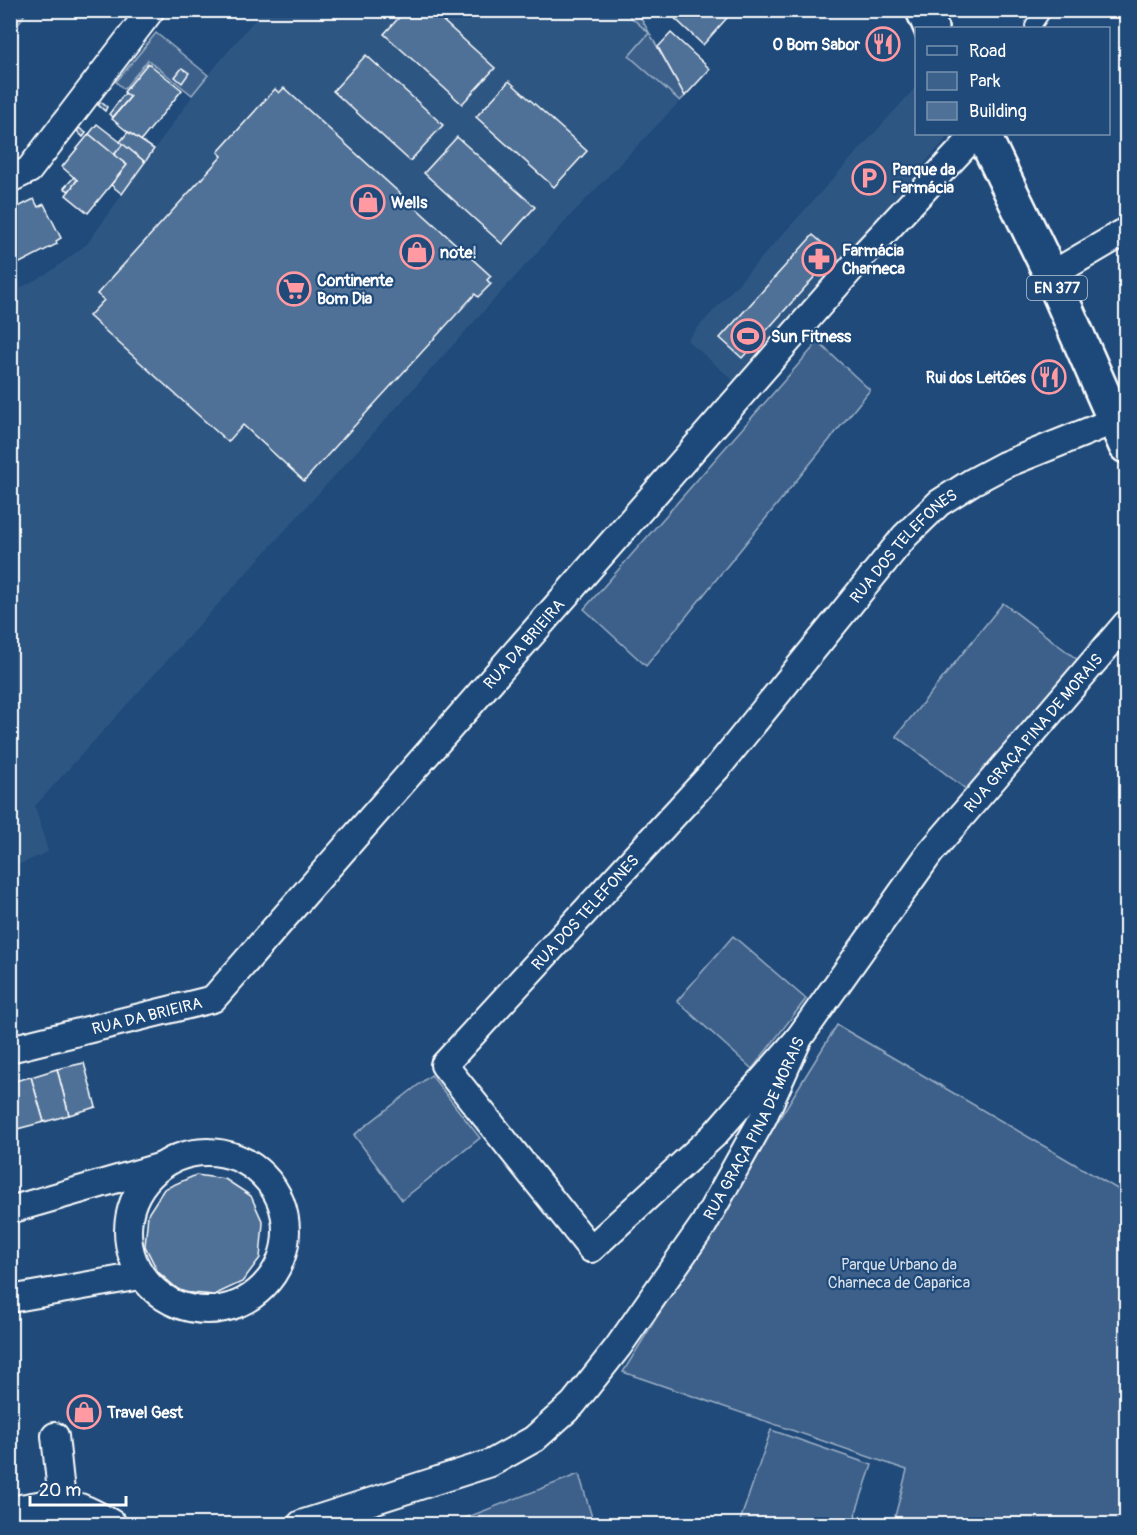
<svg xmlns="http://www.w3.org/2000/svg" width="1137" height="1535" viewBox="0 0 1137 1535" font-family="Pangolin,sans-serif">
<style>
.built{fill:#2e5683}
.green{fill:#3c618b;stroke:#9eb0c5;stroke-width:1.5}
.building{fill:#507197;stroke:#fff;stroke-width:1.5}
.lines{fill:none;stroke-linecap:round;stroke-linejoin:round}
.lane-casing{stroke:#fff;stroke-width:18}
.street-casing{stroke:#fff;stroke-width:30}
.primary-casing{stroke:#fff;stroke-width:38}
.lane{stroke:#1f4a7a;stroke-width:14}
.street{stroke:#1f4a7a;stroke-width:26}
.primary{stroke:#1f4a7a;stroke-width:33}
.labels{text-anchor:middle;stroke-width:4.5;stroke-linejoin:round;paint-order:stroke}
.shield{fill:#1f4a7a;stroke:#bcc9d7;stroke-width:1.5}
.shield-label{font-size:15px;font-weight:bold;fill:#fff}
.poi-label{font-size:16px;font-weight:bold;fill:#fff;stroke:#1f4a7a;text-anchor:start}
.street-label{font-size:16px;fill:#fff;stroke:#1f4a7a}
.park-label{font-size:16px;fill:#d8dfe8;stroke:#1f4a7a}
</style>
<rect width="100%" height="100%" fill="#1f4a7a"/>
<filter id="ink" filterUnits="userSpaceOnUse"><feTurbulence type="fractalNoise" baseFrequency=".0167" numOctaves="2"/><feDisplacementMap in="SourceGraphic" scale="12" xChannelSelector="R" yChannelSelector="G"/><feConvolveMatrix kernelMatrix="1 2 1 2 8 2 1 2 1" color-interpolation-filters="sRGB"/></filter>
<g filter="url(#ink)">
<g class="built">
<path d="M262,11h375l48,85 -114,119 -536,591 13,46 -37,16v-575l39,-21 37,-28 114,-160z"/>
<path d="M916,87v47h27l3,5 -211,243 -48,-42z"/>
</g>
<g class="green">
<path d="M11,10l16,1 -16,24 -1,-24z"/>
<path d="M624,11h13l48,85 -5,5 -51,-45 20,-23z"/>
<path d="M156,33l52,42 -16,20 -44,-35 -24,29 -8,-7z"/>
<path d="M818,342l52,48 -224,276 -62,-57z"/>
<path d="M1003,603l75,57 -111,130 -71,-54z"/>
<path d="M733,936l73,63 -54,70 -75,-68z"/>
<path d="M837,1025l289,169v330h-233l14,-54 -284,-98z"/>
<path d="M431,1075l49,63 -78,62 -48,-65z"/>
<path d="M771,1430l101,35 -20,59h-113z"/>
<path d="M579,1474l15,50h-144z"/>
</g>
<g class="building">
<path d="M406,10h25l64,58 -33,36 -78,-70z"/>
<path d="M666,10h68l-31,35z"/>
<path d="M671,33l39,36 -25,27 -27,-49z"/>
<path d="M366,55l77,70 -33,36 -77,-70z"/>
<path d="M148,63l34,27 -42,52 -28,-23 18,-22 -6,-5z"/>
<path d="M182,68l7,5 -7,10 -7,-6z"/>
<path d="M509,81l78,70 -33,36 -78,-70z"/>
<path d="M284,88l207,188 -4,4 4,4 -13,13 -3,-3 -171,187 -61,-56 -15,17 -139,-126 15,-16 -7,-6 125,-138 -4,-4 57,-63 4,4z"/>
<path d="M125,93l5,4 -17,20 -4,-3z"/>
<path d="M101,102l6,5 -2,4 -7,-6z"/>
<path d="M97,124l26,20 -9,11 -25,-21z"/>
<path d="M79,128l7,5 -3,4 -6,-6z"/>
<path d="M128,132l26,17 -9,13 -25,-20z"/>
<path d="M89,134l38,31 -39,48 -22,-18 11,-15 -15,-13z"/>
<path d="M457,137l78,70 -33,37 -78,-71z"/>
<path d="M123,144l22,18 -23,32 -11,-9 16,-20 -13,-10z"/>
<path d="M74,177l3,3 -8,11 -5,-3z"/>
<path d="M34,199l4,8 6,-3 17,34 -5,3 1,3 -47,24v-57z"/>
<path d="M813,235l22,19 -93,104 -22,-20z"/>
<path d="M84,1063l12,44 -27,8 -12,-46z"/>
<path d="M57,1069l12,46 -25,7 -13,-45z"/>
<path d="M31,1077l13,45 -27,7 -7,-24v-23z"/>
<path d="M10,1105l7,24 -7,2z"/>
<path d="M196,1175l29,4 26,17 12,27 -3,35 -18,24 -28,13 -33,-3 -23,-20 -13,-26 3,-32 16,-25z"/>
</g>
<g class="lines">
<g class="lane-casing">
<path id="lane" d="M1033,26l11,-16"/>
</g>
<g class="street-casing">
<g id="street">
<path d="M10,179l19,-9 122,-160"/>
<path d="M1051,275l75,-44"/>
<path id="s1" d="M799,1038l-85,97 -123,114 -147,-184 274,-298 187,-231 34,-33 33,-21 32,-17 112,-45"/>
<path id="s2" d="M10,1049l203,-50 651,-745 112,-120"/>
<circle cx="207" cy="1231" r="79"/>
<path d="M10,1210l149,-43"/>
<path d="M10,1299l130,-23"/>
<path d="M55,1436l7,65"/>
<path d="M10,1510c50,-9 59,-14 103,14"/>
<path id="s3" d="M301,1524l190,-61 43,-24 39,-35 45,-57 86,-123 59,-106 36,-80 131,-185 196,-229"/>
</g>
</g>
<g class="primary-casing">
<g id="primary">
<path d="M923,10l8,18"/>
<path d="M983,134l68,141 75,171"/>
</g>
</g>
<use href="#lane" class="lane"/>
<use href="#street" class="street"/>
<use href="#primary" class="primary"/>
</g>
</g>
<defs>
<g id="restaurant-ring" transform="scale(1.725)"><circle r="9.5" fill="#1f4a7a" stroke="#ff9aa2" stroke-width="1.5"/><path d="M-5-6h1v4h1v-4h1v4h1v-4h1v5L-1.5 .5V6h-2V.5L-5-1ZM5-6V6H3V1.5H1.5Q1.5-4 5-6Z" fill="#ff9aa2"/></g>
<g id="parking-ring" transform="scale(1.725)"><circle r="9.5" fill="#1f4a7a" stroke="#ff9aa2" stroke-width="1.5"/><path d="M-3.5-5.5H1a3.5 3.5 0 0 1 0 7H-1V5.5H-3.5ZM-1-3.4V-.6H.8a1.4 1.4 0 0 0 0-2.8Z" fill="#ff9aa2"/></g>
<g id="shop-ring" transform="scale(1.725)"><circle r="9.5" fill="#1f4a7a" stroke="#ff9aa2" stroke-width="1.5"/><path d="M-5-2.5h2.3a2.7 3.5 0 0 1 5.4 0H5L5.5 6h-11ZM-1.5-2.5h3a1.5 2.3 0 0 0-3 0Z" fill="#ff9aa2"/></g>
<g id="pharmacy-ring" transform="scale(1.725)"><circle r="9.5" fill="#1f4a7a" stroke="#ff9aa2" stroke-width="1.5"/><path d="M-2-6h4v4h4v4h-4v4h-4v-4h-4v-4h4Z" fill="#ff9aa2"/></g>
<g id="supermarket-ring" transform="scale(1.725)"><circle r="9.5" fill="#1f4a7a" stroke="#ff9aa2" stroke-width="1.5"/><path d="M-6-5.5h2.5l.6 2H6L4.5 2H-2.5L-4.4-4H-6ZM-1.5 3.2a1.3 1.3 0 1 0 .1 0ZM3 3.2a1.3 1.3 0 1 0 .1 0Z" fill="#ff9aa2"/></g>
<g id="stadium-ring" transform="scale(1.725)"><circle r="9.5" fill="#1f4a7a" stroke="#ff9aa2" stroke-width="1.5"/><path d="M0-5a6.5 5 0 1 0 0 10a6.5 5 0 1 0 0-10ZM-3.5-1.8h7v3.6h-7Z" fill="#ff9aa2"/></g>
</defs>
<g fill-rule="evenodd">
<use href="#restaurant-ring" x="883" y="44"/>
<use href="#parking-ring" x="869" y="178"/>
<use href="#shop-ring" x="368" y="202"/>
<use href="#shop-ring" x="417" y="252"/>
<use href="#pharmacy-ring" x="819" y="259"/>
<use href="#supermarket-ring" x="294" y="289"/>
<use href="#stadium-ring" x="748" y="336"/>
<use href="#restaurant-ring" x="1049" y="377"/>
<use href="#shop-ring" x="84" y="1412"/>
</g>
<g class="labels">
<rect class="shield" x="1027" y="276" width="60" height="24" rx="4.5"/>
<g class="shield-label">
<text x="1057" y="293">EN 377</text>
</g>
<g class="poi-label">
<text x="860" y="50" text-anchor="end">O Bom Sabor</text>
<text x="892" y="175">Parque da<tspan x="892" dy="18">Farmácia</tspan></text>
<text x="391" y="208">Wells</text>
<text x="842" y="256">Farmácia<tspan x="842" dy="18">Charneca</tspan></text>
<text x="440" y="258">note!</text>
<text x="317" y="286">Continente<tspan x="317" dy="18">Bom Dia</tspan></text>
<text x="771" y="342">Sun Fitness</text>
<text x="1026" y="383" text-anchor="end">Rui dos Leitões</text>
<text x="107" y="1418">Travel Gest</text>
</g>
<g class="street-label">
<text dy="6" stroke="none"><textPath href="#s1" startOffset="1226">RUA DOS TELEFONES</textPath></text>
<text dy="6" stroke="none"><textPath href="#s2" startOffset="681">RUA DA BRIEIRA</textPath></text>
<text dy="6" stroke="none"><textPath href="#s3" startOffset="1118">RUA GRAÇA PINA DE MORAIS</textPath></text>
<text dy="6" stroke="none"><textPath href="#s1" startOffset="740">RUA DOS TELEFONES</textPath></text>
<text dy="6" stroke="none"><textPath href="#s2" startOffset="141">RUA DA BRIEIRA</textPath></text>
<text dy="6" stroke="none"><textPath href="#s3" startOffset="632">RUA GRAÇA PINA DE MORAIS</textPath></text>
</g>
<g class="park-label">
<text x="899" y="1270">Parque Urbano da<tspan x="899" dy="18">Charneca de Caparica</tspan></text>
</g>
</g>
<rect width="1137" height="1535" fill="none" stroke="#1f4a7a" stroke-width="36"/>
<rect x="18" y="18" width="1101" height="1499" fill="none" stroke="#fff" stroke-width="2" filter="url(#ink)"/>
<rect x="915" y="27" width="195" height="108" fill="#1f4a7a" stroke="#7992af" stroke-width="1.5"/>
<rect x="927" y="46" width="30" height="9" fill="#1f4a7a" stroke="#7992af" stroke-width="1.5"/>
<text x="969" y="57" font-size="18" fill="#ffffff">Road</text>
<rect x="927" y="72" width="30" height="18" fill="#3c618b" stroke="#7992af" stroke-width="1.5"/>
<text x="969" y="87" font-size="18" fill="#ffffff">Park</text>
<rect x="927" y="102" width="30" height="18" fill="#507197" stroke="#7992af" stroke-width="1.5"/>
<text x="969" y="117" font-size="18" fill="#ffffff">Building</text>
<path d="M30 1496v9h96v-9" fill="none" stroke="#ffffff" stroke-width="3"/>
<text x="39" y="1496" font-size="18" fill="#ffffff" stroke="#1f4a7a" stroke-width="4.5" paint-order="stroke">20 m</text>
</svg>
